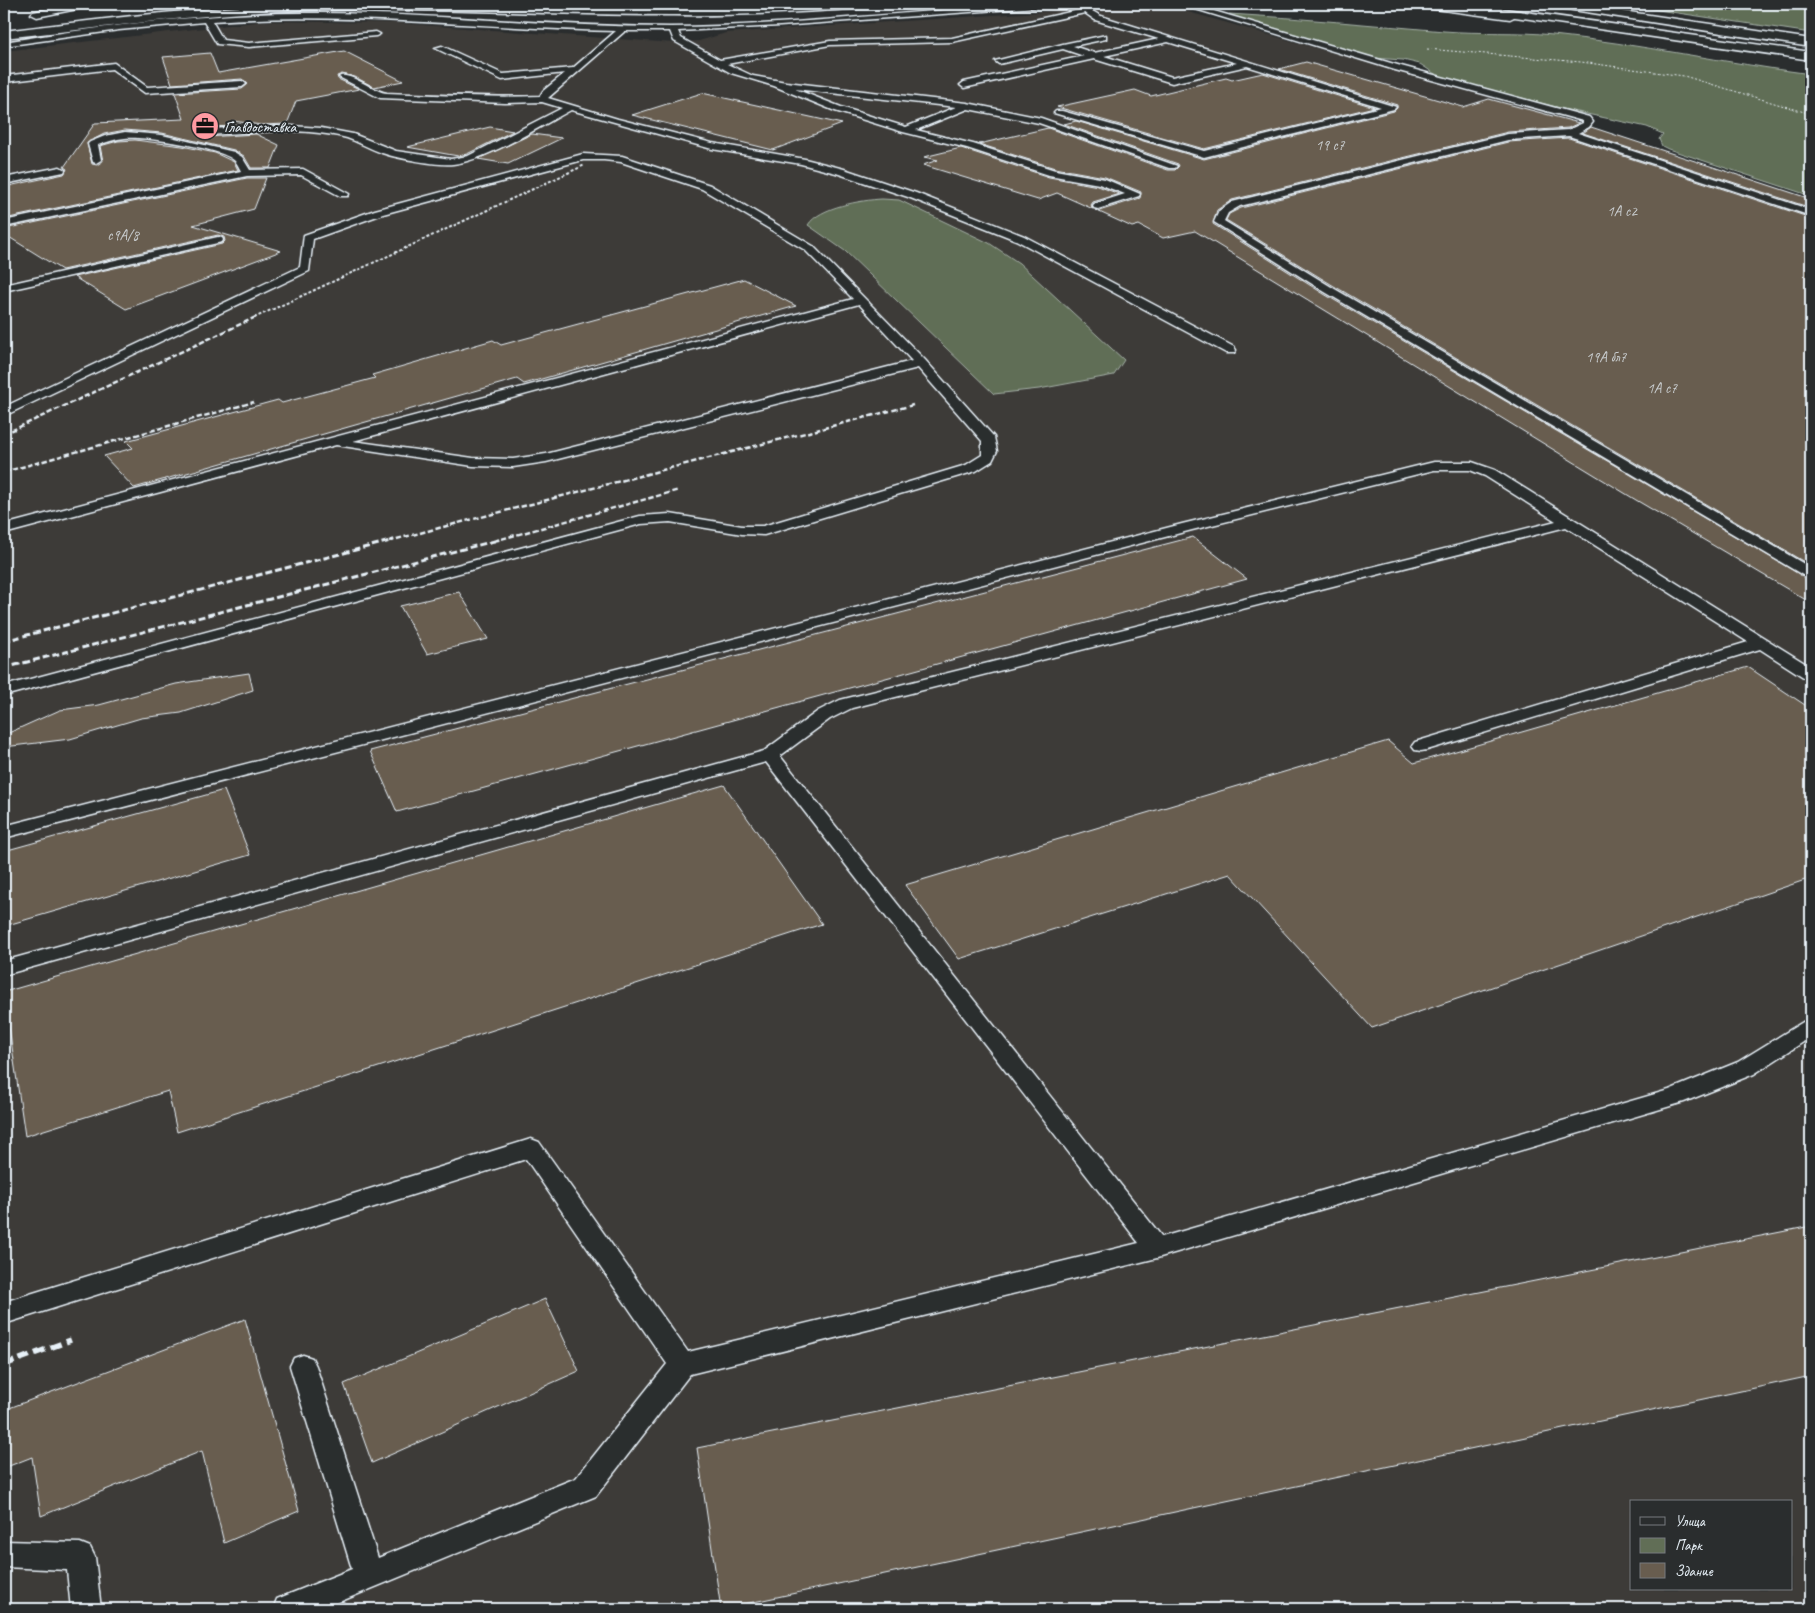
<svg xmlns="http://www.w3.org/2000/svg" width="1815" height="1613" viewBox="0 0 1815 1613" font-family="Caveat,sans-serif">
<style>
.built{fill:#3d3b38;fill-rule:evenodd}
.green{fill:#616e56;stroke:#a4b0a7}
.building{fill:#685d4f;stroke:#e8f1f8}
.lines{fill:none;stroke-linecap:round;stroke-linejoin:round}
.lane-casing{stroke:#e8f1f8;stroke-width:3}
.primary-casing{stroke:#e8f1f8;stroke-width:3}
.highway-casing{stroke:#e8f1f8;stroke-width:3}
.path{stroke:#e8f1f8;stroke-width:1;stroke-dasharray:2 2;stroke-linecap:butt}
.lane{fill:#2a2d2e;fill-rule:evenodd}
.primary{fill:#2a2d2e;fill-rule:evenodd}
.highway{fill:#2a2d2e;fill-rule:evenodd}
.rail-far3{stroke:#e8f1f8;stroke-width:2;stroke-dasharray:3 2;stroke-linecap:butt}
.rail-far2{stroke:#e8f1f8;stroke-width:2.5;stroke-dasharray:5.5 2.5;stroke-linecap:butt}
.rail-far1{stroke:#e8f1f8;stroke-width:3;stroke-dasharray:7 3;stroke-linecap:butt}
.rail{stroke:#e8f1f8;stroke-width:5.5;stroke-dasharray:11 5.5;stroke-linecap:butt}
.labels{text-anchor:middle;stroke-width:4;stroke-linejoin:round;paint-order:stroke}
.far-number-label{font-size:15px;fill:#c8ccce}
.far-poi-label{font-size:16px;fill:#e8f1f8;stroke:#2a2d2e;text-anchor:start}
</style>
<rect width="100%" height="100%" fill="#2a2d2e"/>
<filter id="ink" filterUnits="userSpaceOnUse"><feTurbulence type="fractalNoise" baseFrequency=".02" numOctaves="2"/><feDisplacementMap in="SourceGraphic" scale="10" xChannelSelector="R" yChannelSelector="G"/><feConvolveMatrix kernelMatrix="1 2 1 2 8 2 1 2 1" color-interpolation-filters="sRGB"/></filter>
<g filter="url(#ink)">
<path class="built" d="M1160,4l384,108 267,86v1411h-1807v-1558l260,-30 132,2 278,20 25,-2 27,-8zM1631,1502h160v87h-160z"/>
<g class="green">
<path d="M426,4h224l40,4h-86z"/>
<path d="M1615,4h196v29l-193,-29z"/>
<path d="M1229,14c72,4 143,11 215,17 36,3 73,0 109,4 87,9 172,28 258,39v122l-143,-47 -6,-3 -3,-7 4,-5 -16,-7 -83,-18 -126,-33 -18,-12 -17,-4 -29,-2 -146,-43z"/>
<path d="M882,199l17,1 90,43 30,20 105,97 -10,15 -75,14 -45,5 -149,-143 -37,-26c11,-18 54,-25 74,-26z"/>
</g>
<g class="building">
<path d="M344,51l59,30 -29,6 -19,-10 -13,-3 -5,2 1,3 21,10 -63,12 -9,23 -26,1 -28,-4 -1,2 7,3 -33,1 -7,4 7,6 50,-3 23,11 -9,23h-19l-7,-12 -10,-6 -72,-17 -37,-3 -21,4 -17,9 5,21 5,1 6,-4 -3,-15 18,-5 17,-1 47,6 33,7 19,9 4,8 -234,49v-32l60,-13 3,-5 -3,-2 31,-44 89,-4 -9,-26 67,-4 6,-5 -6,-5 -70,5 -9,-27 47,-4 8,20z"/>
<path d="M1306,62l157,45 26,-8 90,24 -11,5 -60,4 -276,68 -15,10 -4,14 111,70 487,287v22l-175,-103 -441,-269 -32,7 -24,-13 -7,2 -37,-17 4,1 41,-13 1,-6 -36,-15 -50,-9 -76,-24 69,-16 120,42h7l4,-4 -1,-2 -114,-40 12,-3 128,38 190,-48 3,-3v-3l-118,-36z"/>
<path d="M1263,73l111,34 -170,42 -147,-42 78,-17 16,6 75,-18 6,2z"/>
<path d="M702,93l140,31 -69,26 -141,-35z"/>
<path d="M490,127l23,4 -46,23 -9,2 -51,-9z"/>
<path d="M1591,127l220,72v9l-228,-75z"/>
<path d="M532,134l30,4 -54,26 -30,-5z"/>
<path d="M1569,138l242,80v348l-477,-280 -108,-66 3,-6 12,-6 267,-66z"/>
<path d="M961,148l88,29 49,9 21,8 -26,8 -2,3 2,4 -36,-16 -19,7 -115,-35 15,-5 -14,-3z"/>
<path d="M247,178h19l-12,31 -61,16 88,26 -155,58 -52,-32 148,-33 3,-3 -1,-4 -6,-2 -156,35 -58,-36v-5z"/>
<path d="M744,279l52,27 -272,78 -7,-5 -383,109 -30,-32 29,-8 -7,-7 152,-41 4,3 93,-25 -3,-3 121,-35 8,5z"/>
<path d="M1193,537l54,42 -850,233 -27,-61z"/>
<path d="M459,592l29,47 -61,15 -27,-48z"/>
<path d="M1748,667l63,42v169l-439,150 -142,-154 -271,85 -54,-74 483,-144 26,22z"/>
<path d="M249,673l4,17 -72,23 -40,5 -71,21 -66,8v-12l56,-25 39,-5 77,-21z"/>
<path d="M724,785l98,139 -645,208 -9,-41 -143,45 -21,-144z"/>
<path d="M224,790l26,65 -246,71v-75z"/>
<path d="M1811,1226v150l-1090,233 -24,-161z"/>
<path d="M545,1299l34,72 -207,92 -28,-79z"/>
<path d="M245,1319l54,192 -75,32 -22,-92 -161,65 -9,-59 -28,11v-58z"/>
</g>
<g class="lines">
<g class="lane-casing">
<g id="lane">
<path d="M1023,4h32l-4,2 -271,20 -102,5 3,7 39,22 110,-19 122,-3 127,-28 -8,-6h9l21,12 295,91 -2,2 -190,48 -150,-44 2,-2h6l142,40 177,-44 -134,-41 -75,17 -78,-24 -130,29 -4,-3 4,-3 120,-26 -21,-7 -64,15 -4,-3 68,-17 43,-9v4l-33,7 21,7 65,-14 -64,-19 -10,-7 -133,29 -122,3 -103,19 26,12 33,6 181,21 74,15 136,48 -2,2h-6l-130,-45 -71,-14 -52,21 57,14 82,26 50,9 35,15 -1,2 -41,13 -4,-1 -1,-2 1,-2 31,-10 -26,-10 -50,-9 -82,-27 -64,-16 -68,-21 -61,-25 -43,-13 -57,-32 -4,-10h-45l-77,67 70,21 94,24 93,16 39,10 72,24 108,43 210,111 2,3 -2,3h-8l-210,-113 -108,-43 -72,-24 -35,-9 -89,-15 -141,-39c-32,17 -84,50 -118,54 -14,2 -57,-6 -71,-11 -12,-4 -23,-11 -35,-15 -45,-12 -95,-5 -141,-3l-5,-3 5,-3 85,-3 30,2 32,6 43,17 55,8 17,-3 94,-48 -20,-6 -37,1 -125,-5 -41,-21c8,-7 35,15 48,16 51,2 102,5 153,3l3,-5 22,-18 -63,7 -67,-32 7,-2 61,28 70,-6 43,-37c-135,-3 -269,-19 -404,-10l11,19 26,3 127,-11 4,2 -4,2 -127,11 -32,-3 -13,-22 -85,8 -115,16v-4c103,-17 207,-30 312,-29 118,0 235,14 354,14 117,-1 236,-15 353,-23zM1168,42l69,21 -65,14 -68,-21zM795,89l161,18 -50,20 -65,-20z"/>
<path d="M1179,4h11l211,62 188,51 4,5 -4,5 -11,6 233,77v6l-242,-80 -61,4 -268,66 -12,7 -4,8 109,67 478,280v11l-5,-2 -481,-285 -111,-70 5,-11 13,-9 276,-68 60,-4 15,-7v-2l-188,-51z"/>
<path d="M114,63l33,24 95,-6 4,3 -4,3 -97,6 -33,-24 -108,13v-6z"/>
<path d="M125,132l37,3 72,17 8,5 8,13 53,-1 46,25 -1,2h-8l-39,-21 -54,1 -243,51v-6l237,-50c-2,-3 -3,-7 -6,-10 -12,-13 -91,-25 -110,-23 -10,1 -18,4 -27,7l3,15 -5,3 -3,-1 -5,-18 2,-2 15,-6z"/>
<path d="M583,154l39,2 88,29 103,61 112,114 69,77 3,14 -5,10 -16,10 -212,64 -22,-1 -72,-12 -29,2 -637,172v-10l636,-170 30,-2 72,12h21l203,-61 16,-10v-14l-64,-73 -372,94 -33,5 -40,-1 -137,-21 -332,89v-9l849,-226 -48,-49 -103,-61 -81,-27 -17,-2h-21l-200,54 -70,25 -4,32 -305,145v-9l296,-140 4,-32 71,-25zM859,304l53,57 -366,93 -33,5 -40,-1 -120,-17z"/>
<path d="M60,167l5,3 -1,2 -60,12v-6z"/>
<path d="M218,237l4,1 1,2 -1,2 -218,49v-6z"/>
<path d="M1434,462h38l23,8 316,197v12l-6,-1 -45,-29 -333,101 -6,1 -6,-1 -3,-4 3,-4 333,-100 -182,-115 -714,181 -22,11 -50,37 382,481 507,-147 69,-28 65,-40 8,-3v18l-57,37 -70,28 -527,156 -467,116 -94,122 -274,113h-49l4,-10 75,-30 -62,-203 4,-8 9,-3 9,3 4,8 62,192 198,-80 91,-114 -141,-205 -522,165v-22l527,-163 8,3 149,210 451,-109 -373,-481 -762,213v-14l760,-210 54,-40 22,-11 716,-179 -71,-45 -15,-6h-36l-242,60 -1188,308v-12l1178,-302z"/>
<path d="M4,1541l76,2 10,4 5,10 6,52h-30l-4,-39 -63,-3z"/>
</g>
</g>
<g class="primary-casing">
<g id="primary">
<path d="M71,4h22l-6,3 -50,10 -6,-3 2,-2z"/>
<path d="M298,4h149l226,5 213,-5 -6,3c-69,5 -138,9 -207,8 -124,0 -247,-8 -371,-5 -100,3 -199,18 -298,28v-7c98,-12 195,-24 294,-27z"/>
<path d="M1415,4h28l67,9 6,3 -6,3 -90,-12z"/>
<path d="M1549,4h26l236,35v8l-257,-40z"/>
</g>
</g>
<g class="highway-casing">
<path id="highway" d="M1441,4h28l342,48v8l-364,-53z"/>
</g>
<path class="path" d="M1427,49l154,13 103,14 127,38"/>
<use href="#lane" class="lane"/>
<use href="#primary" class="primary"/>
<use href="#highway" class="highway"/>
<path class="rail-far3" d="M254,318l331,-153"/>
<g class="rail-far2">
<path d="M4,434l252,-117"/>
<path d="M4,472l250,-70"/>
<path d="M389,541l524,-136"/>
<path d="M494,541l185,-51"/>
</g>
<g class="rail-far1">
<path d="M4,641l390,-101"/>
<path d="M4,668l494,-128"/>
</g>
<path class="rail" d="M4,1365l67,-25"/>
</g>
</g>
<defs>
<g id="office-disc" transform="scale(1.4375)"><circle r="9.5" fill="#ff9aa2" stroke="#2a2d2e"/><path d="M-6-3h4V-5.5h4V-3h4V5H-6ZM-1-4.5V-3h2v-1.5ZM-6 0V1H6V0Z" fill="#111"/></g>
</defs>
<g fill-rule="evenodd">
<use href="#office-disc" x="205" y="126"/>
</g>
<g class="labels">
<g class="far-number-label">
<text x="1330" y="150">19 с7</text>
<text x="1622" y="216">1А с2</text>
<text x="123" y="240">с9А/8</text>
<text x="1606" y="362">19А бл7</text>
<text x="1662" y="393">1А с7</text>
</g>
<g class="far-poi-label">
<text x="224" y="132">Главдоставка</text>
</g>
</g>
<rect width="1815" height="1613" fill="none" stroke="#2a2d2e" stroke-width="20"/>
<rect x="10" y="10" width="1795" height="1593" fill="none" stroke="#e8f1f8" stroke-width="2" filter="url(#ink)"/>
<rect x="1630" y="1500" width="162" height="90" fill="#2a2d2e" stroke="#767b7f"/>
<rect x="1640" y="1517" width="25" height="8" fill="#2a2d2e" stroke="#767b7f"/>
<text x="1675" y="1526" font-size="15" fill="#e8f1f8">Улица</text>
<rect x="1640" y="1538" width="25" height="15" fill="#616e56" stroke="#767b7f"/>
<text x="1675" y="1550" font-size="15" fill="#e8f1f8">Парк</text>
<rect x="1640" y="1563" width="25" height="15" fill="#685d4f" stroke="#767b7f"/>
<text x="1675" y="1576" font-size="15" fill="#e8f1f8">Здание</text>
</svg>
